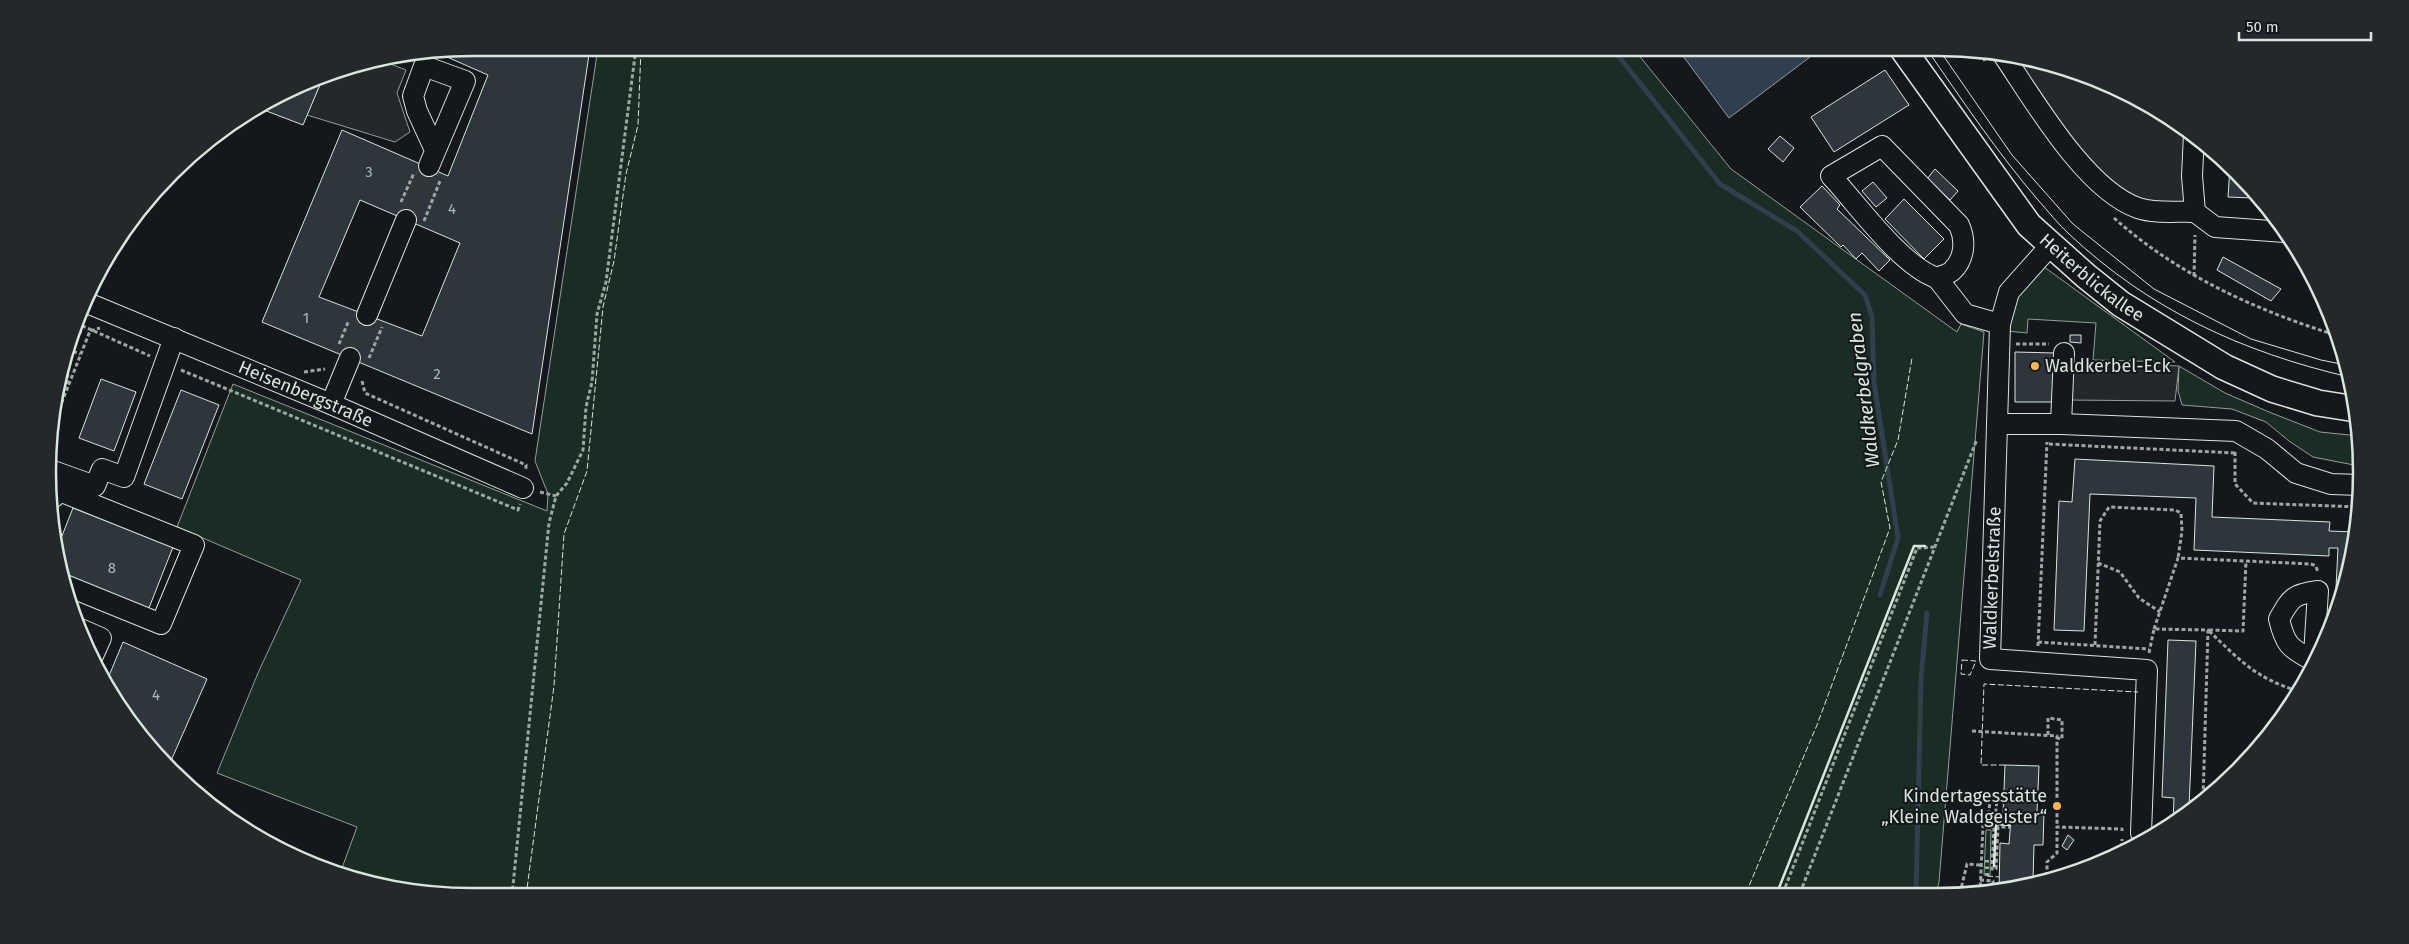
<svg xmlns="http://www.w3.org/2000/svg" width="2409" height="944" viewBox="0 0 2409 944" font-family="'Fira Sans',sans-serif">
<style>
.green{fill:#1a2d24;stroke:#939e99}
.parking{fill:#24282b;stroke:#939e99}
.water{fill:#2f3f4d;stroke:#939e99}
.lines{fill:none;stroke-linecap:round;stroke-linejoin:round}
.stream{stroke:#2f3f4d;stroke-width:5}
.building{fill:#2c363c;stroke:#d8e6dc;fill-rule:evenodd}
.minor-tunnel{stroke:#313739;stroke-width:20;stroke-dasharray:20 10;stroke-linecap:butt}
.minor-casing{stroke:#d8e6dc;stroke-width:22}
.major-casing{stroke:#d8e6dc;stroke-width:28}
.path{stroke:#9da8a2;stroke-width:3;stroke-dasharray:4 2.5;stroke-linecap:butt}
.minor{stroke:#14181c;stroke-width:20}
.major{stroke:#14181c;stroke-width:25}
.tram{stroke:#d8e6dc;stroke-width:1}
.hedge{stroke:#8ac095;stroke-width:4;stroke-dasharray:2.5 4;stroke-linecap:butt}
.fence{stroke:#d8e6dc;stroke-width:1;stroke-dasharray:6 2.5;stroke-linecap:butt}
.wall{stroke:#d8e6dc;stroke-width:2.5}
.poi-dot{fill:#ffb74d;stroke:#14181c;stroke-width:2}
.labels{text-anchor:middle;stroke-width:4;stroke-linejoin:round;paint-order:stroke}
.number-label{font-size:15px;fill:#adbab4}
.street-label{font-size:18px;fill:#d8e6dc;stroke:#14181c}
.poi-label{font-size:18px;fill:#d8e6dc;stroke:#14181c;text-anchor:start}
.water-label{font-size:19px;font-style:italic;fill:#d8e6dc;stroke:#14181c}
.rim{fill:none;stroke:#d8e6dc;stroke-width:2.5}
</style>
<rect width="100%" height="100%" fill="#14181c"/>
<g class="green">
<path d="M598,48h1035l98,121 226,163 4,-8 23,8 -45,550 -3,11 -1464,3 -95,-12 -35,-16 15,-41 -140,-54 41,-100 43,-93 -124,-53 56,-143 314,127 1,-17 -13,-33z"/>
<path d="M2040,264l135,98 -82,-2 3,-37 -68,-4 -1,14 -20,-2 7,-35z"/>
<path d="M2179,366l46,27 44,19 51,20 39,4v30l-46,-9 -24,-16 -23,-19 -34,-13 -50,-4 -4,-14z"/>
<path d="M1986,830h5l-1,46 -6,-1z"/>
</g>
<g class="parking">
<path d="M2004,56l43,6 78,29 69,43 1,78 -70,-9z"/>
<path d="M385,62l21,8 -9,23 13,39 -15,10 -88,-27 17,-40 11,-5z"/>
<path d="M2069,362l110,4 -4,35 -108,-1z"/>
</g>
<path class="water" d="M1677,48h132l5,6 -85,64z"/>
<g class="lines">
<g class="stream">
<path d="M1612,48l108,136 77,47 68,64 7,22 2,65 24,156 -18,57"/>
<path d="M1916,893l5,-214 6,-66"/>
</g>
</g>
<g class="building">
<path d="M472,48h118l-58,386 -270,-112 80,-192 106,46 40,-101 -50,-22zM360,200l100,43 -38,93 -103,-39z"/>
<path d="M1885,70l24,35 -75,47 -23,-35z"/>
<path d="M324,75l-21,50 -47,-18 4,-3z"/>
<path d="M1780,136l14,12 -11,14 -15,-13z"/>
<path d="M2230,167l26,25 2,3h-6v3l-24,-1z"/>
<path d="M1935,169l23,22 -8,9 -23,-21z"/>
<path d="M1873,182l14,16 -11,9 -14,-16z"/>
<path d="M1822,186l18,19 -3,4 53,51 -11,11 -17,-18 -6,6 -13,-14 -2,2 -41,-40z"/>
<path d="M1904,199l40,40 -20,20 -39,-40z"/>
<path d="M2223,257l58,32 -10,12 -54,-31z"/>
<path d="M2070,335h11v8l-11,-1z"/>
<path d="M2015,352l40,1 -1,49h-39z"/>
<path d="M101,379l35,13 -22,59 -35,-13z"/>
<path d="M181,390l38,15 -37,94 -38,-15z"/>
<path d="M2075,459l139,7 -2,51 118,5 -1,9 26,1 -8,50 -12,26 3,-60h-9v8l-135,-6 2,-52 -106,-4 -6,137 -30,-1 5,-129 13,1z"/>
<path d="M73,508l100,39 -26,66 -84,-33 -7,-29z"/>
<path d="M2168,640l28,1 -7,167h2l-18,13 1,-23 -12,-1z"/>
<path d="M123,642l84,37 -37,84 -51,-55 -13,-25z"/>
<path d="M2005,765l34,1 -2,46h7l-1,33h-9l-1,36 -34,10 1,-48 9,1 2,-25v-4h-8z"/>
<path d="M2068,835l6,5 -7,10 -5,-4z"/>
</g>
<g class="lines">
<g class="minor-tunnel">
<path d="M406,220l23,-54"/>
<path d="M350,358l17,-43"/>
</g>
<g class="minor-casing">
<g id="minor">
<path d="M2004,56c31,46 82,134 134,152 18,6 39,3 57,4"/>
<path d="M2194,134l-2,42 3,36 20,15 70,5"/>
<path d="M1882,146l77,79c7,15 6,34 -7,46 -3,3 -11,5 -15,7 -36,-12 -79,-73 -106,-102z"/>
<path d="M429,166l36,-85 -41,-15 -11,30 4,15 18,39"/>
<path d="M2050,246l-41,46 -9,32 -10,335 157,11 -6,163 2,7"/>
<path d="M1937,278l28,36 35,10"/>
<path id="s1" d="M85,302l246,102 192,84"/>
<path d="M367,315l39,-95"/>
<path d="M331,404l19,-46"/>
<path d="M1997,424h64l175,7 31,18 29,24 35,11 29,1"/>
<path d="M2061,424l3,-71"/>
<path d="M53,471l42,15 7,-17 22,8 50,-139"/>
<path d="M54,497l3,-7 137,55 -33,79 -96,-39"/>
<path d="M78,628l23,10 -9,20"/>
<path d="M2312,660c-23,-12 -27,-16 -33,-41 12,-21 14,-25 39,-28l-4,64"/>
</g>
</g>
<g class="major-casing">
<g id="major">
<path id="s2" d="M1902,48l127,177 57,51 35,28 103,63 48,22 46,14 38,6"/>
</g>
</g>
<g class="path">
<path d="M1980,53l5,8"/>
<path d="M401,202l13,-29"/>
<path d="M2114,218c64,57 143,93 225,118"/>
<path d="M424,221l16,-40"/>
<path d="M2194,276l1,-41"/>
<path d="M76,323l74,33"/>
<path d="M339,344l10,-24"/>
<path d="M2016,344h33"/>
<path d="M67,349l13,5"/>
<path d="M369,358l13,-31"/>
<path d="M181,370l337,140 2,-6"/>
<path d="M304,372l21,-3"/>
<path d="M362,381l3,12 161,72v6"/>
<path d="M67,384l2,-24 14,-35"/>
<path d="M52,427l38,-96 10,-3"/>
<path d="M2049,444l186,9"/>
<path d="M2235,452v32l18,19 106,4"/>
<path d="M540,492l16,4"/>
<path d="M2098,563l22,9 19,26 21,14"/>
<path d="M2154,629l24,-71 133,6 5,2 2,7"/>
<path d="M2209,630l34,1 3,-70"/>
<path d="M2209,631c31,29 46,47 89,60"/>
<path d="M2038,642l111,7"/>
<path d="M2095,645l5,-124 9,-14 66,3 6,3 1,18 -4,27"/>
<path d="M2038,646l9,-204"/>
<path d="M2149,653l5,-24 54,1 -5,170"/>
<path d="M1972,731l85,5v91"/>
<path d="M2048,735v-17l14,2v19l-5,-1"/>
<path d="M1988,827h6l-2,42h4l2,-42h12"/>
<path d="M2122,854v-15"/>
<path d="M2047,876v-14l10,-9v-26l65,2v2"/>
<path d="M1980,880l13,1v12"/>
<path d="M1783,893l134,-345 19,-1"/>
<path d="M1800,893l177,-454"/>
<path d="M1960,893l7,-29 14,1"/>
<path d="M1980,893l3,-67 5,1 2,-28h7l-2,21 16,-1"/>
<path d="M512,896l37,-373 7,-27 11,-13 16,-33 3,-43 6,-25 5,-68 9,-32 30,-234"/>
</g>
<use href="#minor" class="minor"/>
<use href="#major" class="major"/>
<g class="tram">
<path d="M1926,48c36,52 71,104 112,152 10,11 20,24 31,34 81,76 173,118 280,143"/>
<path d="M1938,48l74,107 61,69 81,65 97,50 70,21 25,5"/>
</g>
<path class="hedge" d="M1987,860v16"/>
<g class="fence">
<path d="M1962,660l14,1 -6,14 -9,-1z"/>
<path d="M2005,765h-24l3,-81 154,8"/>
<path d="M2133,847v-10"/>
<path d="M1987,876l12,1"/>
<path d="M1746,893l71,-168 73,-197 -9,-46 17,-42 14,-82"/>
<path d="M526,896l28,-210 10,-152 23,-63 16,-164 11,-46 12,-87 12,-49 3,-77"/>
</g>
<g class="wall">
<path d="M1994,866l2,-42 14,1"/>
<path d="M1777,893l137,-347h11"/>
</g>
</g>
<g class="poi-dot">
<circle cx="2035" cy="366" r="5"/>
<circle cx="2057" cy="806" r="5"/>
</g>
<g class="labels">
<g class="number-label">
<text x="369" y="177">3</text>
<text x="452" y="214">4</text>
<text x="306" y="323">1</text>
<text x="437" y="379">2</text>
<text x="112" y="573">8</text>
<text x="156" y="700">4</text>
</g>
<g class="street-label">
<text dy="6" stroke="none"><textPath href="#s2" startOffset="300">Heiterblickallee</textPath></text>
<text dy="6" stroke="none"><textPath href="#s1" startOffset="239">Heisenbergstraße</textPath></text>
<text transform="translate(1992 578) rotate(-88)" y="6">Waldkerbelstraße</text>
</g>
<g class="poi-label">
<text x="2045" y="372">Waldkerbel-Eck</text>
<text x="2047" y="802" text-anchor="end">Kindertagesstätte<tspan x="2047" dy="21">„Kleine Waldgeister“</tspan></text>
</g>
<g class="water-label">
<text transform="translate(1863 390) rotate(-97)" y="7">Waldkerbelgraben</text>
</g>
</g>
<path d="M0 0H2409V944H0ZM472 56H1937A416 416 0 0 1 2353 472V472A416 416 0 0 1 1937 888H472A416 416 0 0 1 56 472V472A416 416 0 0 1 472 56Z" fill="#24282b" fill-rule="evenodd"/>
<path class="rim" d="M472 56H1937A416 416 0 0 1 2353 472V472A416 416 0 0 1 1937 888H472A416 416 0 0 1 56 472V472A416 416 0 0 1 472 56Z"/>
<path d="M2239 32v8h132v-8" fill="none" stroke="#d8e6dc" stroke-width="2.5"/>
<text x="2246" y="32" font-size="15" fill="#d8e6dc" stroke="#14181c" stroke-width="4" paint-order="stroke">50 m</text>
</svg>
